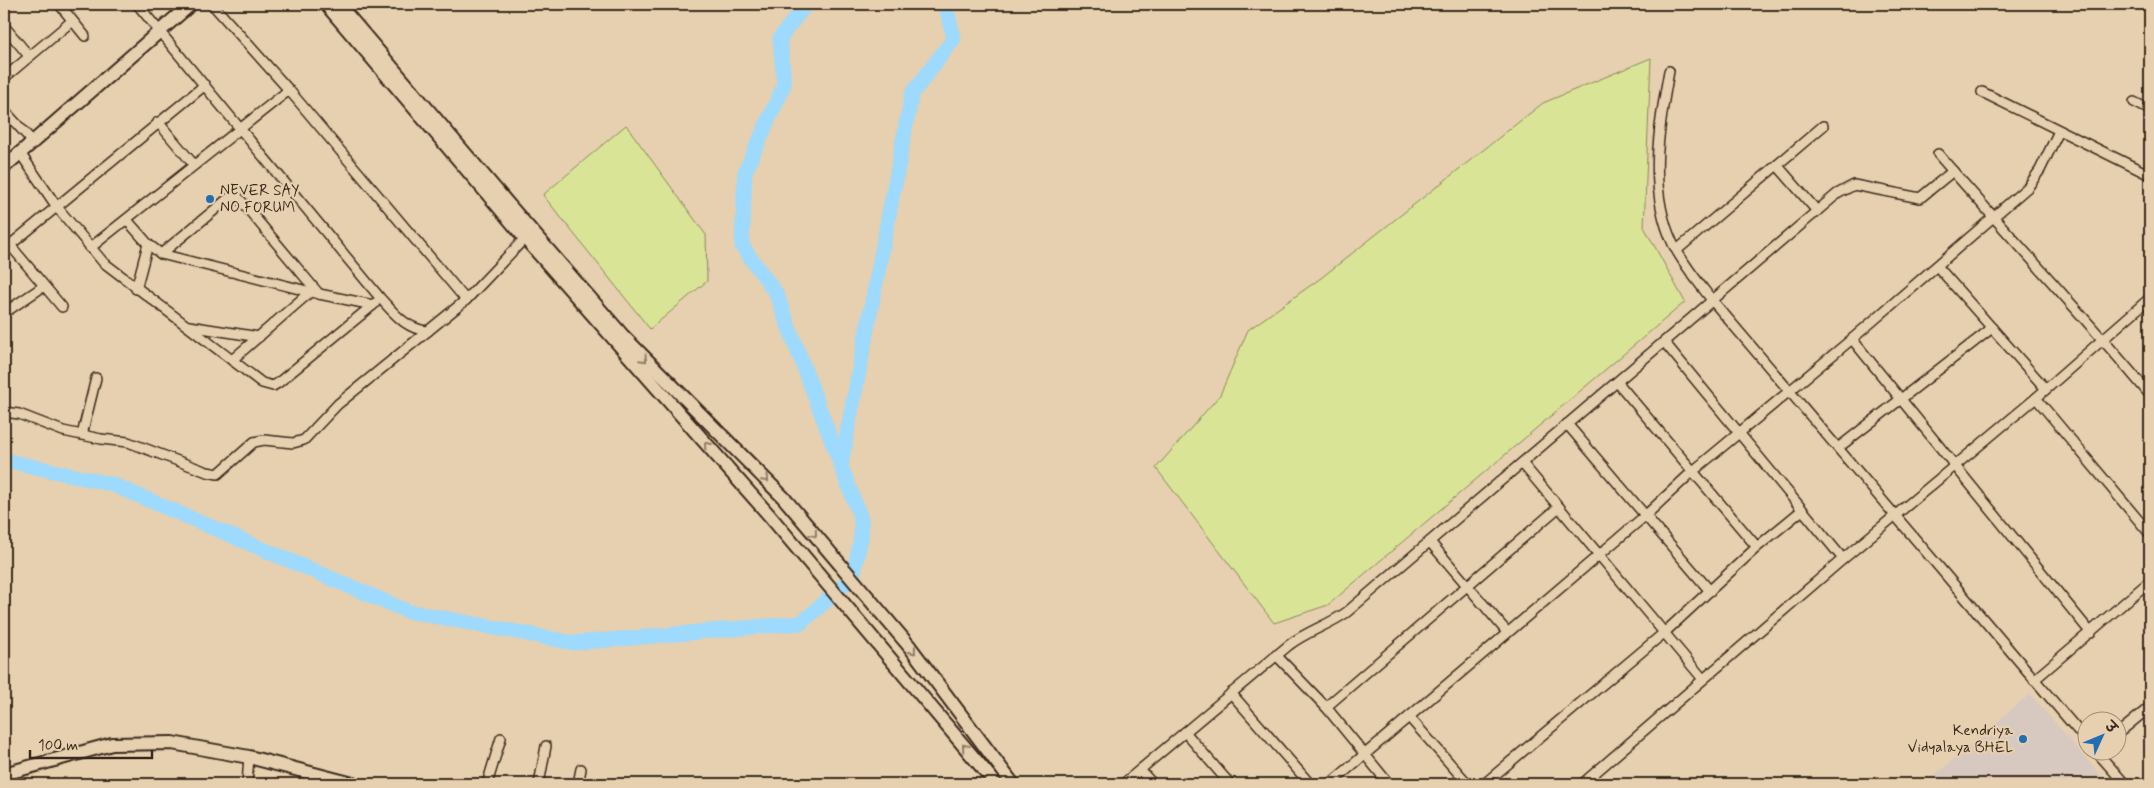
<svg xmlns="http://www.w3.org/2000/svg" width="2154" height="788" viewBox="0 0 2154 788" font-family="Mynerve,'Playpen Sans Deva',sans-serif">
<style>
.built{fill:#d7c8c0}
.green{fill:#d9e497;stroke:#8a875a}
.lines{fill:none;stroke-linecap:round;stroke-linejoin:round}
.river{stroke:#9ddafe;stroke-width:15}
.street-casing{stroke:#3b2a1e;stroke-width:12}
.secondary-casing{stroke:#3b2a1e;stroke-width:16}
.street{stroke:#e6d0af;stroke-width:9}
.secondary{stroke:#e6d0af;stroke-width:12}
.oneway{stroke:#907d66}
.poi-dot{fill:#1f6fb2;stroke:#e6d0af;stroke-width:2}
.labels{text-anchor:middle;stroke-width:4.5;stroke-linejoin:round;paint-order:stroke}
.poi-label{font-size:15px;fill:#3b2a1e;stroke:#e6d0af;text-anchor:start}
</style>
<rect width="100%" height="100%" fill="#e6d0af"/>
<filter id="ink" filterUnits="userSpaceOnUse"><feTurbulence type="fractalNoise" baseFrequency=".02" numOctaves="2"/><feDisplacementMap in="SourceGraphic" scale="10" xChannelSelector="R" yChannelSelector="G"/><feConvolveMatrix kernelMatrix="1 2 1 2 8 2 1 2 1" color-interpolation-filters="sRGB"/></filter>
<g filter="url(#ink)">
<path class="built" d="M2030,694l78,90h-183z"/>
<g class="green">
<path d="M1651,58l-7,169 41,75 -357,303 -54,18 -118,-155 64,-73 28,-65 73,-52 222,-175z"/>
<path d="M626,125l80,110 1,46 -57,48 -107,-134z"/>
</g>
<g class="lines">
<g class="river">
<path d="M4,460l107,24 296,127 167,32 227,-20 52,-46 8,-39v-19l-85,-226 -34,-47 3,-74 39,-87 -4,-47 26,-34"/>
<path d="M841,465l71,-371 42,-56 -9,-34"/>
</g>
<g class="street-casing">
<g id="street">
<path d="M59,4l26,32"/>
<path d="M137,4l244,295c14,15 25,30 47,32"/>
<path d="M212,4l77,86 177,210"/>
<path d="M4,26l25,30"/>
<path d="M1669,71c-10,56 -22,118 4,173 10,20 25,38 39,56l374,440"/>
<path d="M4,78l68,-57"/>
<path d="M1982,92l168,83"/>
<path d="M2134,102l16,8"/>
<path d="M4,110l29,32"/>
<path d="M158,122l36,43"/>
<path d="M20,153l37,54 46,55 159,121 11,3 5,-3 95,-78"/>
<path d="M1938,154c70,81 144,159 212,241"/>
<path d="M1777,165l40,46"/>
<path d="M127,220l21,24 13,10 158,40 54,11 2,-2"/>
<path d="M10,245l52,62"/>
<path d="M90,248l199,-158"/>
<path d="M4,250l201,-165"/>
<path d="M1677,250l146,-124"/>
<path d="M161,254l68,-56 8,-2 82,98"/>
<path d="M1937,266l109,123"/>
<path d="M136,289l12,-45"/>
<path d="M4,313l40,-27"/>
<path d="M189,326l70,11"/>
<path d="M1852,339l239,294"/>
<path d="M1665,343l178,216"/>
<path d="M232,360l78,-68"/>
<path d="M1618,383l139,164"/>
<path d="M2036,398l114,136"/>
<path d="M4,412l15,2 44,17 38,8 27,3 79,30 11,2 36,-32 10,-2 29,3 11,-3 34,-36 128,-104 59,-62"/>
<path d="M1567,424l143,167"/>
<path d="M82,435l14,-57"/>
<path d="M1838,448l154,-120"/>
<path d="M1522,463l181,216"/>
<path d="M1430,542l77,90"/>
<path d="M1276,655l50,52 63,77"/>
<path d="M2034,680l116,-99"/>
<path d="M1231,693l79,91"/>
<path d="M1326,707l233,-200"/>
<path d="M1409,717l59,67"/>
<path d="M1185,732l45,52"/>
<path d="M2116,735l34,-28"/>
<path d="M2095,750l30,34"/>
<path d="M1140,770l13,14"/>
<path d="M247,784l2,-27"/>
<path d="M487,784l14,-46"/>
<path d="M539,784l7,-38"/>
<path d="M578,784l3,-15"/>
<path d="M1123,784l166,-139c18,-14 40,-20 58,-33l490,-418 17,-9 66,13 33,-27"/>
<path d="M1330,784l316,-269 46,-43 160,-133 176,-152 12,-17 19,-39"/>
<path d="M1484,784l181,-152 92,-85 44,-36"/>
<path d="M1582,784l261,-225 193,-161 114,-100"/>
</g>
</g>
<g class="secondary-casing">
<g id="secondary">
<path d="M326,4l199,234 244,277 227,269"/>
<path d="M338,4l170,200 115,132 160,161 127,150 103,137"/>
<path d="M4,167l187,-163"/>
<path d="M4,774l108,-30 60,-1 77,14 104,27"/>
</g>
</g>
<use href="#street" class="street"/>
<use href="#secondary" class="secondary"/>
</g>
<defs><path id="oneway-chevron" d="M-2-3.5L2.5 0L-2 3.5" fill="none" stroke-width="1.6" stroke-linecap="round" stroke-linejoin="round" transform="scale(1.25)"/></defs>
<g class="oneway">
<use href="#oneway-chevron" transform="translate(644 359) rotate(47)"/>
<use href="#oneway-chevron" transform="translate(707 445) rotate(-132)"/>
<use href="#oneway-chevron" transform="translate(766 479) rotate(46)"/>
<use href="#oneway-chevron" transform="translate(814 534) rotate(50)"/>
<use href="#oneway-chevron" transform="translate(913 651) rotate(51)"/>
<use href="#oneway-chevron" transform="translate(965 747) rotate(-130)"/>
</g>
</g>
<g class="poi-dot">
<circle cx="210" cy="199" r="5"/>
<circle cx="2023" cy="739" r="5"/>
</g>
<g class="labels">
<g class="poi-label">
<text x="220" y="195">NEVER SAY<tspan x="220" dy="17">NO FORUM</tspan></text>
<text x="2013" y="735" text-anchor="end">Kendriya<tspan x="2013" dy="17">Vidyalaya BHEL</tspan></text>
</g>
</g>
<rect width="2154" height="788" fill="none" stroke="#e6d0af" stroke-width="20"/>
<rect x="10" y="10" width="2134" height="768" fill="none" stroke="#3b2a1e" stroke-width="2" filter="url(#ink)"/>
<g transform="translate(2102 736) rotate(46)"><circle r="24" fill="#e6d0af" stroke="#a28e75"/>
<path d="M0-4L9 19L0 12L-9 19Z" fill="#1f6fb2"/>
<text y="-8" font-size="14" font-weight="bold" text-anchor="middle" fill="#3b2a1e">उ</text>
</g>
<path d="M30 750v8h122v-8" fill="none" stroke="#3b2a1e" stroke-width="2.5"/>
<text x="38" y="750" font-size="15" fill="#3b2a1e" stroke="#e6d0af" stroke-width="4" paint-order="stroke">100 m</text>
</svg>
